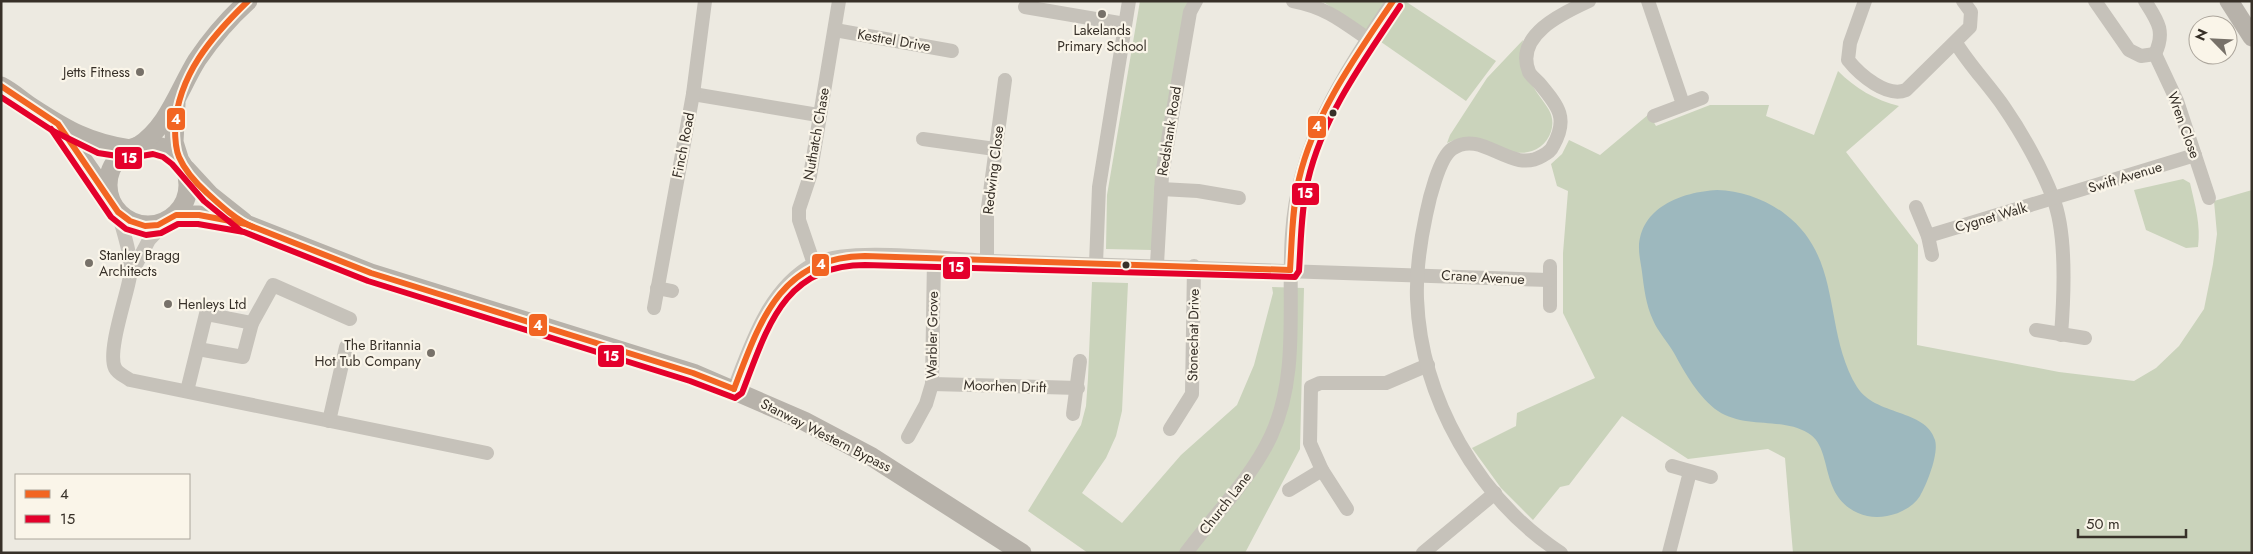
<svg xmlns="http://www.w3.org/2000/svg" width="2253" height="554" viewBox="0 0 2253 554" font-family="Jost,sans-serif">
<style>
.green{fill:#cad3bb}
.water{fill:#9db8be}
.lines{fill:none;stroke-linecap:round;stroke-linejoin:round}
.street{stroke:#c6c2ba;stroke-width:14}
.secondary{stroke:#b7b2aa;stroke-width:19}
.bus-1-casing{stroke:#faf5e9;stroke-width:10}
.bus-2-casing{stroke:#faf5e9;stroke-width:10}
.bus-1{stroke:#f26522;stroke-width:6}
.bus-2{stroke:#e4002b;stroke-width:6}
.poi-dot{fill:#777169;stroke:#faf5e9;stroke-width:2}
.bus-dot{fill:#373028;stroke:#faf5e9;stroke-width:2}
.labels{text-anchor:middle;stroke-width:4.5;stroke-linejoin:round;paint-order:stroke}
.poi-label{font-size:14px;fill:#373028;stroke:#faf5e9;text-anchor:end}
.street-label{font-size:14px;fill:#373028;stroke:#faf5e9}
.line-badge{stroke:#faf5e9;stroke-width:2}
.badge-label{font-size:14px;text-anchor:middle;font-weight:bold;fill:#fff}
</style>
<rect width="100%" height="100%" fill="#edeae1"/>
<g class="green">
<path d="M1140,1h48l-33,189 -3,60 -46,-1 1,-54z"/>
<path d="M1317,1h88l91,60 -30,40 -141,-98z"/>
<path d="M1523,40c-3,15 3,30 9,44 4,9 12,17 17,26 9,16 -1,36 -17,41 -29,10 -48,-26 -85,-8l3,-8 37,-57z"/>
<path d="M1838,71c17,17 37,29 61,35l-53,46 72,93 -1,100 142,27 75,9 22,-13 23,-22 25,-37 9,-45 4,-30 -3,-33 38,-11v363h-459l-8,-95 -17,-9 -80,10 -66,-43 -53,69 -9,2 -27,33 -32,-32 -29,-40 44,-22 1,-13 78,-35 -32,-65v-60l5,-62 -11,-5 -6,-22 11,-10 7,-14 31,15 49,-41 7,12 54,-21h59l-3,11 48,19z"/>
<path d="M2183,179l7,4c5,22 11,42 8,64l-12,1 -40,-18 -12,-40z"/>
<path d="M1092,282l36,1 -6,128 -6,25 -10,22 -24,35 40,30 59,-68 56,-50 17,-40 19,-72 -1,-6 32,1 -4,161 -55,104h-157l-60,-42 53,-86 5,-19 2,-28z"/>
</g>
<path class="water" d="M1717,190c25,1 48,9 68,24 59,45 37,115 72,173 18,29 69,22 78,53 4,14 -8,44 -15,56 -7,11 -21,18 -33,20 -10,2 -20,1 -29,-3 -40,-18 -24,-65 -50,-80 -27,-16 -63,-4 -90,-22 -19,-13 -33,-38 -44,-58 -6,-11 -16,-21 -21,-33 -7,-15 -9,-32 -11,-48 -1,-8 -3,-16 -3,-24 1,-41 43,-56 78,-58z"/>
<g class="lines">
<g class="street">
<path d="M1293,1c32,6 48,19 75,38"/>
<path d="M1648,1l35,103"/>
<path d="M1865,1l-15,42 -2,17c12,15 39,38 58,30l64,-63 1,-15 -8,-11"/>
<path d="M2095,1l34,49 12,6 14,-2"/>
<path d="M2145,1c12,19 21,30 10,53"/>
<path d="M1025,7l100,17"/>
<path d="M835,30l117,21"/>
<path d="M1956,43c14,23 33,42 48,64 18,26 38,62 49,91 14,35 11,99 8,137"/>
<path d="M2155,54l22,47 32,97"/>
<path d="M693,94l125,21"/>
<path d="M1654,116l48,-18"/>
<path d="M923,139l72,10"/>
<path d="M1161,189l37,2 41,7"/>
<path d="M1916,207l12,29 4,19"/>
<path d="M118,212c5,20 14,42 12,64 -3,20 -23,75 -15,92 3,6 10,8 15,12l357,73"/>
<path d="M1928,236l267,-81"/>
<path d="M987,261v-46l18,-135"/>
<path d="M814,264l-15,-44v-11l11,-33 29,-175"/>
<path d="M1096,264l3,-77 30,-186"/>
<path d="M1157,264l5,-89 28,-163 6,-11"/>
<path d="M131,274l18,-34 19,-20"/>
<path d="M657,288l15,3"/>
<path d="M1550,306v-40"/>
<path d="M654,308l39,-214 12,-93"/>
<path d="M2036,330l49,8"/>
<path d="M198,349l45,8 9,-34"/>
<path d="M932,384l146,4"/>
<path d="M734,389c17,-45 35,-101 80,-125 35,-18 135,-4 178,-3 185,5 371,11 557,19"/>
<path d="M187,391l19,-77 46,9 21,-38 77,34"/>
<path d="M1073,414l7,-53"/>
<path d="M329,421l17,-74"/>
<path d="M1170,429l22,-35 2,-128"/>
<path d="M908,437l18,-33 6,-20 2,-126"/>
<path d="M1672,466l39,11"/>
<path d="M1289,490l33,-20"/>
<path d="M1347,509l-25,-39 -12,-27 1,-56 9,-4h66l42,-18"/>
<path d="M1186,553c28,-38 65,-74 85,-117 29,-62 16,-135 21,-202 6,-92 51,-158 101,-233"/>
<path d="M1423,553l72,-60"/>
<path d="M1561,553c-83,-54 -140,-155 -144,-254 -1,-29 3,-56 9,-84 3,-15 13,-57 26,-66 30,-21 59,26 90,7 5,-3 9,-5 11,-10 16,-28 5,-40 -14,-63 -3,-3 -8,-7 -10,-11 -15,-37 34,-59 60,-71"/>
<path d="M1669,553l21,-81"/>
</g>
<g class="secondary">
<path d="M2229,1l23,36"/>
<path d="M1,86c12,6 21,15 32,22 34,22 56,35 97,41"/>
<path d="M176,103l-2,39 5,16"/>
<path d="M60,127l50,72"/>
<circle cx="148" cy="185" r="40"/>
<path d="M138,146c30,-19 41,-57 59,-86 15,-22 31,-41 51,-59"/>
<path d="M186,169l24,26 34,27"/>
<path d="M176,215h23l47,9 125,49 322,100 111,48 68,36 150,96"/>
</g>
<g class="bus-1-casing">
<g id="bus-1">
<path d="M248,1c-36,35 -70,74 -73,126 0,10 0,21 4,30 6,14 17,26 28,36 13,12 29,27 46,34"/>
<path d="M1,86l57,38 60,88 12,9 15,5 13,-1 18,-10h23l47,9 125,49 322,100 41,16"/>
<path d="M1290,270c2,-30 2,-61 9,-91 15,-65 57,-123 94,-178"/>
<path d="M734,389c26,-68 46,-132 131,-133l425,14"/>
</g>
</g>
<g class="bus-2-casing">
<g id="bus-2">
<path d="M1,97l52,34 45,22 32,5 23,-4 10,3 9,7 32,37 37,30"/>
<path d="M51,129l60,88 15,12 20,6 15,-2 17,-9h20l46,8 124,49 322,100 45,17 7,-5c25,-64 41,-128 123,-128l430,12 4,-6c2,-30 2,-61 9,-91 15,-64 56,-120 92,-174"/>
</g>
</g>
<use href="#bus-1" class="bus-1"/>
<use href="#bus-2" class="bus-2"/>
</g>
<g class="poi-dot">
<circle cx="1102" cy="14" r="5"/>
<circle cx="140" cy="72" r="5"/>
<circle cx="89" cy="263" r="5"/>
<circle cx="168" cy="304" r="5"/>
<circle cx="431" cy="353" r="5"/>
</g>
<g class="bus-dot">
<circle cx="1333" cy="113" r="4.5"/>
<circle cx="1126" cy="265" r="4.5"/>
</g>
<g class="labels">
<g class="poi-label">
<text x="1102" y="35" text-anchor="middle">Lakelands<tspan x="1102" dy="16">Primary School</tspan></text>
<text x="130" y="77">Jetts Fitness</text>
<text x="99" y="260" text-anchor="start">Stanley Bragg<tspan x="99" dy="16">Architects</tspan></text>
<text x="178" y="309" text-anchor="start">Henleys Ltd</text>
<text x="421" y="350">The Britannia<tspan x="421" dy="16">Hot Tub Company</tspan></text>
</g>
<g class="street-label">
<text transform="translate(894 40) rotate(10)" y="5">Kestrel Drive</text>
<text transform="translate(2184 125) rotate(70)" y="5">Wren Close</text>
<text transform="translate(1169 131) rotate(-81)" y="5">Redshank Road</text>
<text transform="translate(816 134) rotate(-80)" y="5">Nuthatch Chase</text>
<text transform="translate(683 145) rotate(-79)" y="5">Finch Road</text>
<text transform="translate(993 170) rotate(-83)" y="5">Redwing Close</text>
<text transform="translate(2125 177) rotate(-17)" y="5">Swift Avenue</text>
<text transform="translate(1991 217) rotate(-16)" y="5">Cygnet Walk</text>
<text transform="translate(1483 277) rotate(3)" y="5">Crane Avenue</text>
<text transform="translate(932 335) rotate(-89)" y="5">Warbler Grove</text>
<text transform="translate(1193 335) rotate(-89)" y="5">Stonechat Drive</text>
<text transform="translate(1005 386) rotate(2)" y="5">Moorhen Drift</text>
<text transform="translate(826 435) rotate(27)" y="5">Stanway Western Bypass</text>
<text transform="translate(1225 503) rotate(-52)" y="5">Church Lane</text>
</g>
</g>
<g class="line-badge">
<rect x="166" y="107" width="20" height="24" rx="5" fill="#f26522"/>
<rect x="1307" y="115" width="20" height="24" rx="5" fill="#f26522"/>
<rect x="114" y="146" width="29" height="24" rx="5" fill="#e4002b"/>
<rect x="1291" y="182" width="29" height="24" rx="5" fill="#e4002b"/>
<rect x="811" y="253" width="19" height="24" rx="5" fill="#f26522"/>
<rect x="942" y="256" width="29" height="24" rx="5" fill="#e4002b"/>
<rect x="528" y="313" width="20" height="24" rx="5" fill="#f26522"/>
<rect x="597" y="344" width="28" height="24" rx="5" fill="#e4002b"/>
</g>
<g class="badge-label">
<text x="176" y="124">4</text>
<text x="1317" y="131">4</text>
<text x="129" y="163">15</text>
<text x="1305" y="198">15</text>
<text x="821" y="269">4</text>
<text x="956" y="272">15</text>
<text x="538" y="330">4</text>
<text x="611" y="361">15</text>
</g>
<rect width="2253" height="554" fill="none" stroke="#373028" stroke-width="5"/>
<rect x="15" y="474" width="175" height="65" fill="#faf5e9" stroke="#aca69c"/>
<rect x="25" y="490" width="25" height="8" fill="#f26522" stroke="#aca69c"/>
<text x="60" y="499" font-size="15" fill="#373028">4</text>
<rect x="25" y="515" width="25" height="8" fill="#e4002b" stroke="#aca69c"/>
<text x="60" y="524" font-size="15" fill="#373028">15</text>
<g transform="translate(2213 40) rotate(294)"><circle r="24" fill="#faf5e9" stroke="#aca69c"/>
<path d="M0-4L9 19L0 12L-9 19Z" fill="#777169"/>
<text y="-8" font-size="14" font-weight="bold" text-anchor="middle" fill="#373028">N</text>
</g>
<path d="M2078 529v8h108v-8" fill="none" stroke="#373028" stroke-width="2.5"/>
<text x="2086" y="529" font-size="15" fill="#373028" stroke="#faf5e9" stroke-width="4" paint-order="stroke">50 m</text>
</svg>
